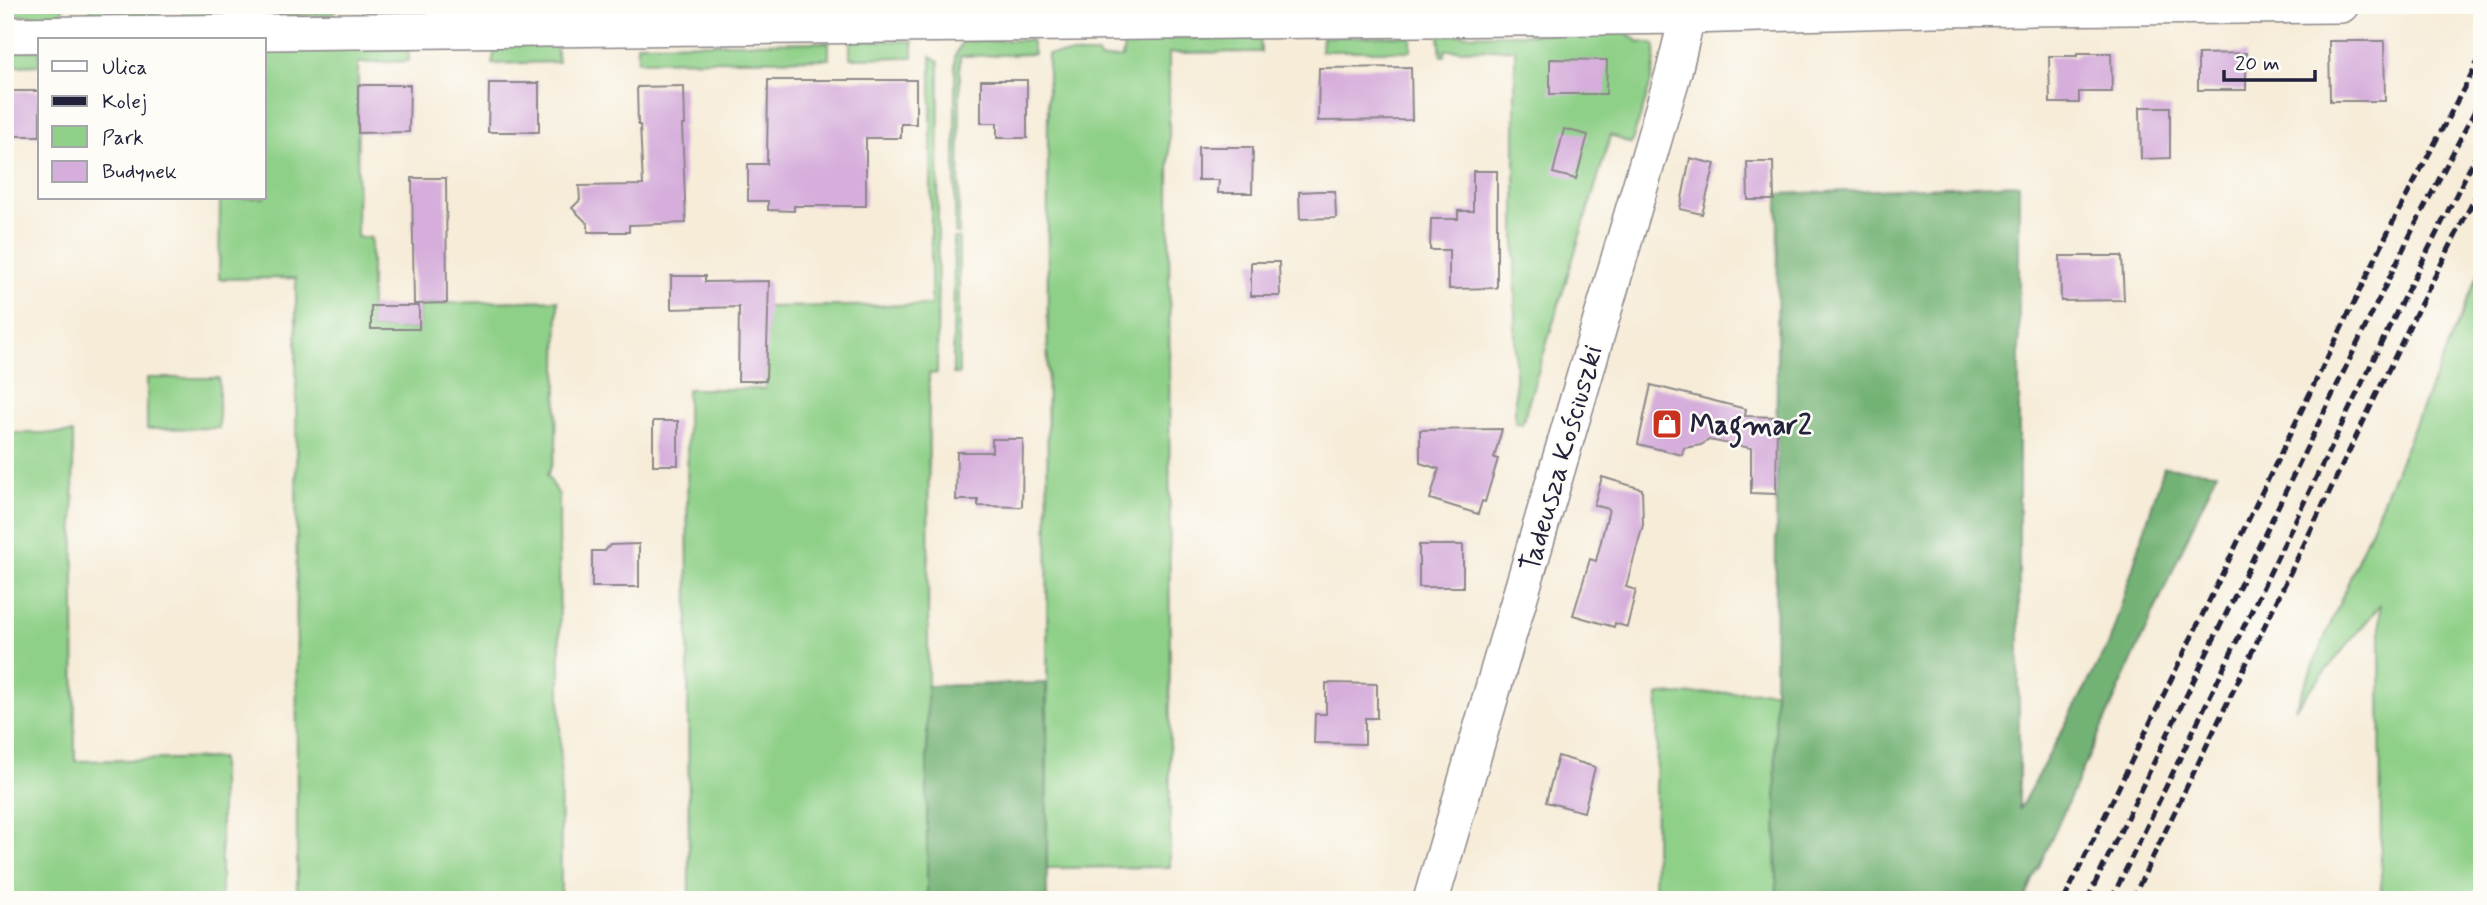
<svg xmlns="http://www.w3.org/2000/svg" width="2487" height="905" viewBox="0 0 2487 905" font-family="Mynerve,sans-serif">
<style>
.green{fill:#8fd088;stroke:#587962;stroke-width:2}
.forest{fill:#73b274;stroke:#4a6a58;stroke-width:2}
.building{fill:#d6aedb}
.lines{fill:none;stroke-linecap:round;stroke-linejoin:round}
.minor-casing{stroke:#8c878a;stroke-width:38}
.minor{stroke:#fff;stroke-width:35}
.rail{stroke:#22223b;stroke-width:5;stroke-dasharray:10 5;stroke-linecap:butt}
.labels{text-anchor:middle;stroke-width:5;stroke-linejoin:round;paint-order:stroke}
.poi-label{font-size:28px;font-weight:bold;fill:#22223b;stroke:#fdfcf7;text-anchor:start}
.street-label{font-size:28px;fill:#22223b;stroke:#fdfcf7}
</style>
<rect width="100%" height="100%" fill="#fdfcf7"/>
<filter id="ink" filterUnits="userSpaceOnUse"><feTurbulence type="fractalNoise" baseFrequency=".0143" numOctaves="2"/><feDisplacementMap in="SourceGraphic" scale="14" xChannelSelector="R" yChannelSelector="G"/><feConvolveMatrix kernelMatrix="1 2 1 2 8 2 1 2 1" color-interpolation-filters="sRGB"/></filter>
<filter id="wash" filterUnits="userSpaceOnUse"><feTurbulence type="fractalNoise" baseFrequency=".00686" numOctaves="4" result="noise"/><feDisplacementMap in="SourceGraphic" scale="28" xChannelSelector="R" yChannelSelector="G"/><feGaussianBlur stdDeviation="1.57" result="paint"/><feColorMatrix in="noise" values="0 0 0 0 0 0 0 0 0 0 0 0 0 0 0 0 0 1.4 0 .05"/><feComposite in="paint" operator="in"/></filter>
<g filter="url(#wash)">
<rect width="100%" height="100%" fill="#f6ecd8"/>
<g class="green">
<path d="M5,5h58l-1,12 -57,-2z"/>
<path d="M90,5h67l-1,13h-64z"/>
<path d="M183,5h157l-5,7 -6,3 -146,3z"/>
<path d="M551,5h68l-2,9 -60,-2z"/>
<path d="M724,5h370l-370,8z"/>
<path d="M1627,33l12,9 15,2c7,19 -16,78 -23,100l-20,-9 -89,289 -7,-1v-374l-70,1v6h-4l-2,-21z"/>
<path d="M1411,36v15h-90l1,-14z"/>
<path d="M1260,38l1,14 -92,1 1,814 -123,1 1,-814h50l2,5 22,-1 3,-19z"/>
<path d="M1031,40l3,14 -74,2 -1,178 -4,-1v-177l8,-15z"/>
<path d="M850,41h63v16l-63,1z"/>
<path d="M829,42v17l-191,2 -1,-17z"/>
<path d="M496,45h60l2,17 -66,2z"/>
<path d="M408,47l1,14 -51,2 -1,174 14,1v91h48v-25l139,-4 -2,147 -4,18 -5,10 12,20 2,405h-264l-1,-622 -77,1 1,-81h44v-150z"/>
<path d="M40,50v15l-25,1v-15z"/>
<path d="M931,56l8,6 -2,311 -8,1 -2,526h-238l-2,-511h78l2,-82 164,-2z"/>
<path d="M954,238h5v136h-6z"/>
<path d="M2482,266v634h-101l-1,-295 -85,103z"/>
<path d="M147,378h72v50l-72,1z"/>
<path d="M5,433h68l2,328 146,-3v142h-216z"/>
<path d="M1775,691l2,209h-123l4,-205z"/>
</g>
<g class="forest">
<path d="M2019,184v626l90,-166 55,-177 53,5 -193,428h-247l-2,-209 3,-497z"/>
<path d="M1046,683l1,217h-120v-214z"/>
</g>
<g id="blocks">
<g class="building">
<path d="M2329,41h55l1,60h-55z"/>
<path d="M2077,53h34l1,39h-33v11h-29l-1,-47h28z"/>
<path d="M2246,53v37h-48v-36z"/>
<path d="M1550,59l57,1 -1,34h-56z"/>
<path d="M1411,67l1,53 -94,1 1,-53z"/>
<path d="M768,80h148v44h-15v14h-35v68h-72v5l-26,-1v-9h-20v-37h19z"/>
<path d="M981,80h46v58h-30v-15h-16z"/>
<path d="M489,83h50v49h-51z"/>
<path d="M358,85h52l-1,47 -51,1z"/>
<path d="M684,86l1,39h-3l4,98 -57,2v7h-41v-8l-16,-16 8,-8 -1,-14 64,-1 -3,-60h-2l-1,-38z"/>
<rect x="12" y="91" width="28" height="45"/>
<path d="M2140,107h30v51l-29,1z"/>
<path d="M1564,129l24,6 -12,44 -23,-6z"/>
<path d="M1198,147h55l-1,46h-34l1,-13h-21z"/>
<path d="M1690,158l25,6 -13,50 -22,-5z"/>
<path d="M1747,162h26l1,38h-26z"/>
<path d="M1473,171h24v117l-48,1v-39h-19l1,-31h27v-8h15z"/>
<path d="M412,178h34l1,125 -33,1z"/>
<path d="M1319,191h16l1,27 -36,1 -1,-27z"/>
<path d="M2060,256h62l2,44 -63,1z"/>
<path d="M1251,262h28l1,34h-29z"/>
<path d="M671,276h34v6l64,-1 -3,100h-28l1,-74 -68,2z"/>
<rect x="371" y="306" width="48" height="23"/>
<path d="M1651,385l95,24 -1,7 32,1 -1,77 -25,-1v-45l-42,-8 -8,5 -17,3 -2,7 -44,-11z"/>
<rect x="653" y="421" width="25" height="44"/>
<path d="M1502,429l-8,29 4,1 -13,43 -3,-1 -4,13 -48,-15 9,-30 -19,-6v-33z"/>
<path d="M992,439h31l-1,68 -44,-1v-6h-22l1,-48h35z"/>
<path d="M1602,477l40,12 1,36 -17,62 10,3 -9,37 -12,-4 -1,4 -41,-12 17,-56 6,2 13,-52 -15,-4z"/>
<path d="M639,544v43h-47v-36h13l5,-6z"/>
<rect x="1419" y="545" width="44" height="42"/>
<path d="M1326,683l51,1v34h-12v26l-51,-1 1,-29h11z"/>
<path d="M1558,756l37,11 -11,45 -38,-10z"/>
</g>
</g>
</g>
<g filter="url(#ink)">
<use href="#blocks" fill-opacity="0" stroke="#8c878a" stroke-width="2"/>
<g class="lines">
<g class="minor-casing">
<g id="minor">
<path d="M5,35l1683,-19 245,-7 408,-4"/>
<path d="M1431,900l243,-829 16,-66"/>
</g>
</g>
<use href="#minor" class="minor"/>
<g class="rail">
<path d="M2064,900l329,-678 89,-168"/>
<path d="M2087,900l325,-669 70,-134"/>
<path d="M2111,900l286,-589 85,-167"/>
<path d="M2132,900l281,-581 69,-135"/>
</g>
</g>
</g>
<defs>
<g id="shop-square" transform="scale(1.575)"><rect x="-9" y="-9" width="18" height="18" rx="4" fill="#c8321e" stroke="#fdfcf7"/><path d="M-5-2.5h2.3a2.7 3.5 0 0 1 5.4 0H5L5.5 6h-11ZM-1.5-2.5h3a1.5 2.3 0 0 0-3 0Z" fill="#fff"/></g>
</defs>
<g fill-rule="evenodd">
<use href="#shop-square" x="1667" y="424"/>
</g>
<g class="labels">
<g class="poi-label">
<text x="1690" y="434">Magmar2</text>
</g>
<g class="street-label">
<text transform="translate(1560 458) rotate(-74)" y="10">Tadeusza Kościuszki</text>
</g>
</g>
<rect width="2487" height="905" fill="none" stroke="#fdfcf7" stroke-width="28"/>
<rect x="38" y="38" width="228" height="161" fill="#fdfcf7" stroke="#a5a5ac" stroke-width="2"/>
<rect x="52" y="61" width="35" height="10" fill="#ffffff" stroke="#a5a5ac" stroke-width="2"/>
<text x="102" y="74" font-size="21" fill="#22223b">Ulica</text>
<rect x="52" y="96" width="35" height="10" fill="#22223b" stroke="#a5a5ac" stroke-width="2"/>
<text x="102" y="108" font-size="21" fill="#22223b">Kolej</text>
<rect x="52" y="126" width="35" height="21" fill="#8fd088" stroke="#a5a5ac" stroke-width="2"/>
<text x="102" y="144" font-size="21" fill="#22223b">Park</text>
<rect x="52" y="161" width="35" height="21" fill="#d6aedb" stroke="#a5a5ac" stroke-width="2"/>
<text x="102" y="178" font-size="21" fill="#22223b">Budynek</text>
<path d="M2224 70v10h91v-10" fill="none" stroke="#22223b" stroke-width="3.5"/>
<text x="2235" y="70" font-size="21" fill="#22223b" stroke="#fdfcf7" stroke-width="5" paint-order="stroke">20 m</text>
</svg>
